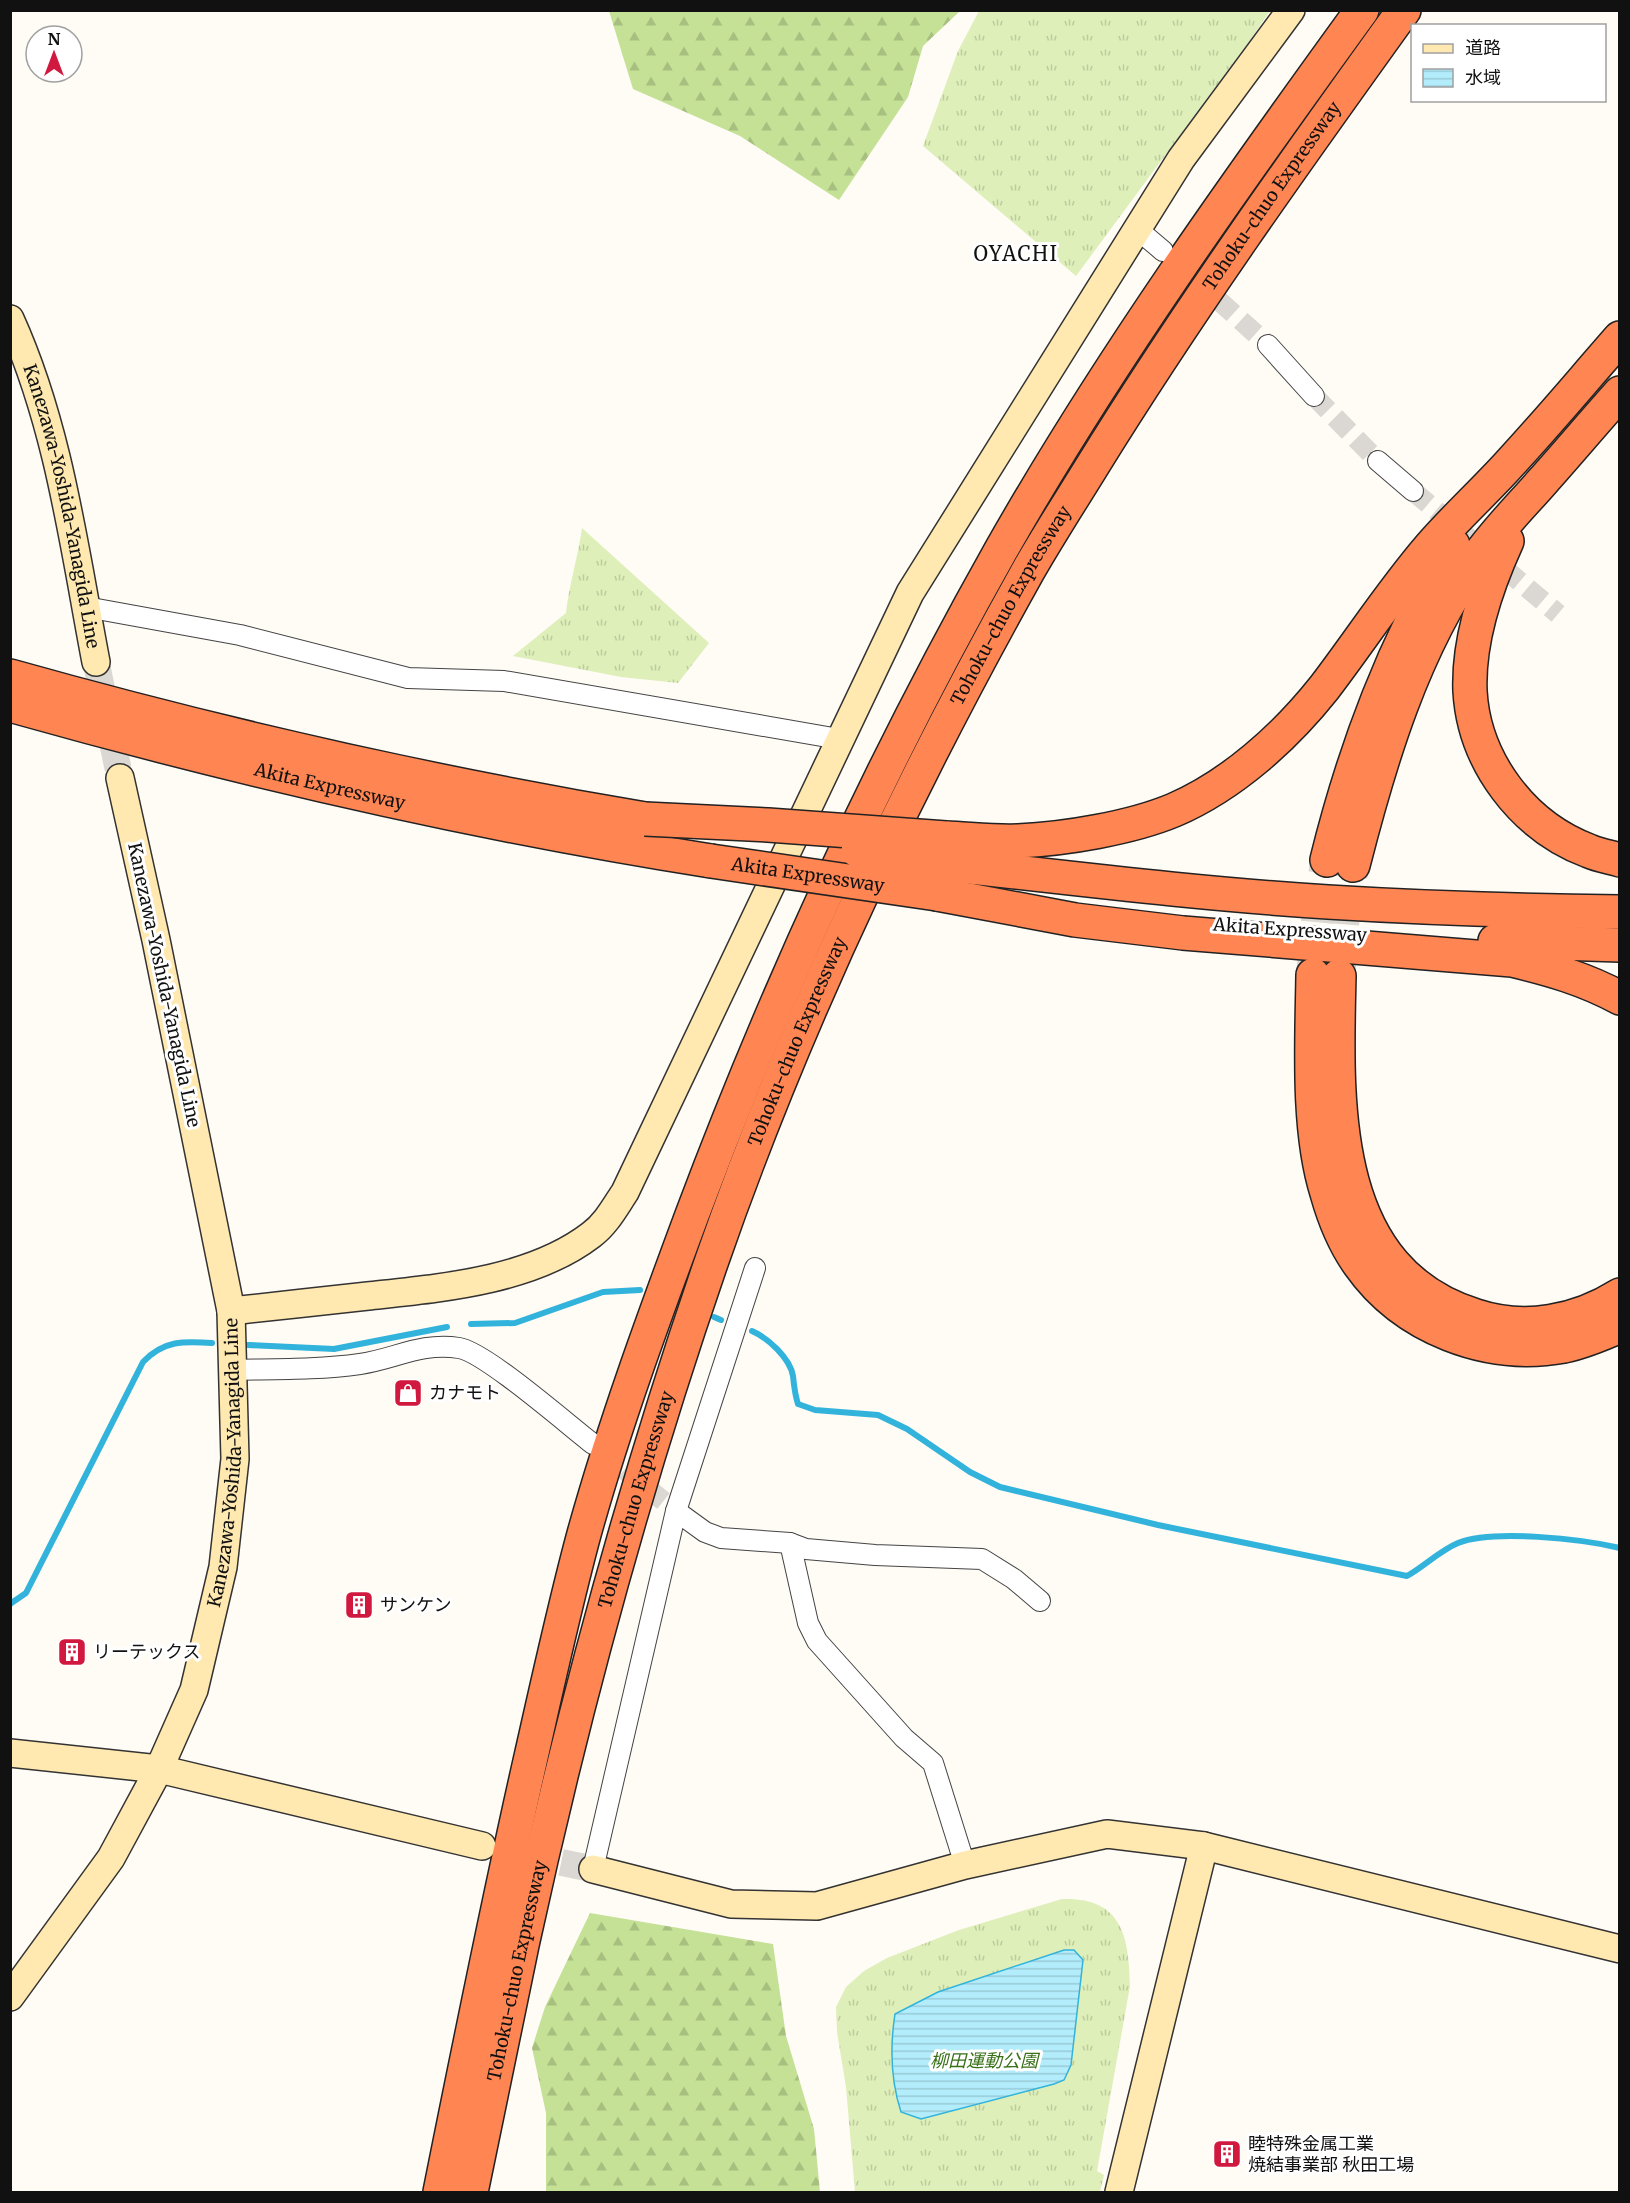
<svg xmlns="http://www.w3.org/2000/svg" width="1630" height="2203" viewBox="0 0 1630 2203" font-family="Merriweather,'Noto Sans JP',serif">
<style>
.grass{fill:url(#grass-tufts)}
.forest{fill:url(#forest-firs)}
.water{fill:url(#water-rules);stroke:#32b3db;stroke-width:1.5}
.lines{fill:none;stroke-linecap:round;stroke-linejoin:round}
.stream{stroke:#32b3db;stroke-width:6}
.street-tunnel{stroke:#dbd8d3;stroke-width:20;stroke-dasharray:20 10;stroke-linecap:butt}
.secondary-tunnel{stroke:#dbd8d3;stroke-width:27;stroke-dasharray:27 14;stroke-linecap:butt}
.highway-tunnel{stroke:#dbd8d3;stroke-width:33;stroke-dasharray:33 16;stroke-linecap:butt}
.street-casing{stroke:#444;stroke-width:22}
.secondary-casing{stroke:#333;stroke-width:30}
.highway-casing{stroke:#222;stroke-width:36}
.street{stroke:#fff;stroke-width:20}
.secondary{stroke:#ffe9b0;stroke-width:27}
.highway{stroke:#ff8553;stroke-width:33}
.highway-bridge-casing{stroke:#222;stroke-width:36;stroke-linecap:butt}
.highway-bridge{stroke:#ff8553;stroke-width:33}
.labels{text-anchor:middle;stroke-width:6;stroke-linejoin:round;paint-order:stroke}
.street-label{font-size:18px;fill:#111;stroke:#fff}
.poi-label{font-size:18px;fill:#111;stroke:#fff;text-anchor:start}
.park-label{font-size:18px;font-style:italic;fill:#397118;stroke:#fff}
.neighbourhood-label{font-size:20px;letter-spacing:1.5px;fill:#111;stroke:#fff}
</style>
<defs>
<pattern id="grass-tufts" width="24" height="20" patternUnits="userSpaceOnUse" patternTransform="scale(1.5)"><rect width="24" height="20" fill="#deefb9"/><path d="M3 7l-1-3M5 7V3M7 7l1-3M15 17l-1-3M17 17v-4M19 17l1-3" fill="none" stroke="#bdcc9e"/></pattern>
<pattern id="forest-firs" width="22" height="20" patternUnits="userSpaceOnUse" patternTransform="scale(1.5)"><rect width="22" height="20" fill="#c4e196"/><path d="M5 1l3.5 6h-7zM16 11l3.5 6h-7z" fill="#a7c080"/></pattern>
<pattern id="water-rules" width="6" height="5" patternUnits="userSpaceOnUse" patternTransform="scale(1.5)"><rect width="6" height="5" fill="#b3edfc"/><path d="M0 2.5h6" fill="none" stroke="#99cad7"/></pattern>
</defs>
<rect width="100%" height="100%" fill="#fffbf5"/>
<g class="grass">
<path d="M979,11v-1l291,1 -22,32 -172,233 -153,-130 35,-95z"/>
<path d="M582,528l127,115 -31,40 -57,-6 -108,-21 53,-43c3,-28 12,-56 16,-85z"/>
<path d="M1062,1899c60,-2 67,37 68,87l-33,185 7,4 -4,17h-245l-9,-105 -9,-55 -1,-25 10,-20 18,-16 23,-13 72,-28z"/>
</g>
<g class="forest">
<path d="M609,11v-1l351,1 -37,35 -15,51 -69,103 -99,-64 -107,-47z"/>
<path d="M590,1913l183,31 13,92 28,93 6,63h-274v-79l-14,-65 13,-41z"/>
</g>
<path class="water" d="M1064,1950h10l9,10 -12,105 -7,15 -10,4 -133,35 -20,-7c-10,-31 -11,-66 -6,-98l43,-22z"/>
<g class="lines">
<g class="stream">
<path d="M714,1317l7,3"/>
<path d="M471,1324l44,-1 88,-31 37,-2"/>
<path d="M752,1331c16,7 38,27 41,45 1,10 2,19 5,28l17,6 63,5 29,14 63,43 30,15 158,38 249,51c18,-10 32,-25 51,-33 35,-14 124,-4 162,5"/>
<path d="M248,1345l86,4 113,-22"/>
<path d="M10,1604l16,-11 117,-231c21,-22 41,-21 69,-19"/>
</g>
<g class="street-tunnel">
<path d="M1174,260l94,85"/>
<path d="M1314,396l64,65"/>
<path d="M1413,491l145,123"/>
<path d="M601,1451l75,60"/>
</g>
<g class="secondary-tunnel">
<path d="M96,662l24,116"/>
<path d="M521,1854l72,15"/>
</g>
<g class="highway-tunnel">
<path d="M1313,971l5,-55 9,-56"/>
<path d="M1339,973l4,-53 10,-55"/>
</g>
<g class="street-casing">
<g id="street">
<path d="M1137,229l26,22"/>
<path d="M1268,345l46,51"/>
<path d="M1378,461l35,30"/>
<path d="M86,607l154,28 168,43 96,3 335,58"/>
<path d="M231,1370c43,-1 87,0 129,-6 35,-5 61,-22 99,-16 26,4 108,76 134,96"/>
<path d="M676,1511l29,21 16,6 69,5 16,6 69,6 107,4 32,20 26,22"/>
<path d="M790,1543l18,80 9,18 87,97 29,25 32,102"/>
<path d="M593,1869l83,-358 79,-243"/>
</g>
</g>
<g class="secondary-casing">
<g id="secondary">
<path id="s1" d="M10,319c49,108 64,228 86,343"/>
<path d="M231,1311c46,-5 91,-10 137,-15 73,-8 163,-15 223,-61 15,-11 24,-28 34,-43l285,-599 271,-434 110,-149"/>
<path d="M10,1753l149,16 323,77"/>
<path d="M593,1869l138,35 86,2 148,-41 142,-31 97,12 416,103"/>
<path id="s2" d="M10,1997l101,-139 48,-89 35,-79 29,-123 12,-108 -4,-148 -75,-371 -36,-162"/>
<path d="M1119,2192l85,-346"/>
</g>
</g>
<g class="highway-casing">
<g id="highway">
<path d="M1507,541c-21,46 -39,99 -37,150 4,71 53,135 119,160 9,4 20,6 31,9"/>
<path d="M10,676c210,59 421,107 635,143"/>
<path id="s3" d="M10,705c231,65 465,119 701,156"/>
<path d="M946,838c24,1 49,4 72,3 47,-2 113,-13 156,-31 58,-25 111,-73 150,-122 36,-47 68,-97 106,-141 26,-30 56,-57 82,-86 37,-40 72,-82 108,-123"/>
<path d="M1327,860c28,-113 67,-215 126,-315"/>
<path d="M943,864c128,14 256,30 385,38 97,6 194,9 292,10"/>
<path d="M1353,865c27,-106 60,-216 124,-307 19,-27 43,-51 65,-76 26,-29 52,-60 78,-89"/>
<path d="M937,894l138,26 108,13 329,27c38,9 73,19 108,38"/>
<path d="M1495,941l125,4"/>
<path d="M1313,975c-1,67 -6,155 14,218 7,25 17,50 32,71 45,64 128,96 205,82 19,-4 38,-12 56,-20"/>
<path d="M1339,976c-3,127 -11,294 137,340 49,16 101,6 144,-21"/>
<path d="M440,2192c29,-145 58,-290 91,-435 17,-75 33,-149 53,-223 30,-108 69,-214 108,-319 86,-229 189,-452 309,-665 107,-188 234,-365 361,-540"/>
<path id="s4" d="M471,2192c17,-82 34,-165 51,-247 50,-230 113,-463 190,-685 83,-239 193,-469 316,-689 20,-35 42,-69 63,-103 97,-157 205,-308 313,-458"/>
</g>
</g>
<use href="#street" class="street"/>
<use href="#secondary" class="secondary"/>
<use href="#highway" class="highway"/>
<g class="highway-bridge-casing">
<g id="highway-bridge">
<path d="M645,819l123,6 178,13"/>
<path d="M858,851l85,13"/>
<path id="s5" d="M711,861l226,33"/>
</g>
</g>
<use href="#highway-bridge" class="highway-bridge"/>
</g>
<defs>
<g id="shop-square" transform="scale(1.5)"><rect x="-9" y="-9" width="18" height="18" rx="4" fill="#d1183f" stroke="#fff"/><path d="M-5-2.5h2.3a2.7 3.5 0 0 1 5.4 0H5L5.5 6h-11ZM-1.5-2.5h3a1.5 2.3 0 0 0-3 0Z" fill="#fff"/></g>
<g id="building-square" transform="scale(1.5)"><rect x="-9" y="-9" width="18" height="18" rx="4" fill="#d1183f" stroke="#fff"/><path d="M-4-6H4V6H1V3H-1V6H-4ZM-2.5-4.3h1.7v1.8h-1.7ZM.8-4.3h1.7v1.8H.8ZM-2.5-1h1.7V.8h-1.7ZM.8-1h1.7V.8H.8Z" fill="#fff"/></g>
</defs>
<g fill-rule="evenodd">
<use href="#shop-square" x="408" y="1393"/>
<use href="#building-square" x="359" y="1605"/>
<use href="#building-square" x="72" y="1652"/>
<use href="#building-square" x="1227" y="2154"/>
</g>
<g class="labels">
<g class="street-label">
<text dy="6" stroke="none"><textPath href="#s4" startOffset="2170">Tohoku-chuo Expressway</textPath></text>
<text dy="6" stroke="none"><textPath href="#s1" startOffset="195">Kanezawa-Yoshida-Yanagida Line</textPath></text>
<text dy="6" stroke="none"><textPath href="#s4" startOffset="1684">Tohoku-chuo Expressway</textPath></text>
<text dy="6" stroke="none"><textPath href="#s3" startOffset="330">Akita Expressway</textPath></text>
<text dy="6" stroke="none"><textPath href="#s5" startOffset="98">Akita Expressway</textPath></text>
<text transform="translate(1290 930) rotate(4)" y="6">Akita Expressway</text>
<text transform="translate(164 985) rotate(78)" y="6">Kanezawa-Yoshida-Yanagida Line</text>
<text dy="6" stroke="none"><textPath href="#s4" startOffset="1198">Tohoku-chuo Expressway</textPath></text>
<text dy="6" stroke="none"><textPath href="#s2" startOffset="590">Kanezawa-Yoshida-Yanagida Line</textPath></text>
<text dy="6" stroke="none"><textPath href="#s4" startOffset="712">Tohoku-chuo Expressway</textPath></text>
<text dy="6" stroke="none"><textPath href="#s4" startOffset="226">Tohoku-chuo Expressway</textPath></text>
</g>
<g class="poi-label">
<text x="429" y="1399">カナモト</text>
<text x="380" y="1611">サンケン</text>
<text x="93" y="1658">リーテックス</text>
<text x="1248" y="2150">睦特殊金属工業<tspan x="1248" dy="21">焼結事業部 秋田工場</tspan></text>
</g>
<g class="park-label">
<text x="984" y="2067">柳田運動公園</text>
</g>
<g class="neighbourhood-label">
<text x="1016" y="261">OYACHI</text>
</g>
</g>
<rect width="1630" height="2203" fill="none" stroke="#111111" stroke-width="24"/>
<rect x="1411" y="24" width="195" height="78" fill="#ffffff" stroke="#a0a0a0" stroke-width="1.5"/>
<rect x="1423" y="44" width="30" height="9" fill="#ffe9b0" stroke="#a0a0a0" stroke-width="1.5"/>
<text x="1465" y="54" font-size="18" fill="#111111">道路</text>
<rect x="1423" y="69" width="30" height="18" fill="url(#water-rules)" stroke="#a0a0a0" stroke-width="1.5"/>
<text x="1465" y="84" font-size="18" fill="#111111">水域</text>
<g transform="translate(54 54)"><circle r="28" fill="#ffffff" stroke="#a0a0a0" stroke-width="1.5"/>
<path d="M0-4.5L10 22L0 15L-10 22Z" fill="#d1183f"/>
<text y="-9" font-size="16" font-weight="bold" text-anchor="middle" fill="#111111">N</text>
</g>
</svg>
